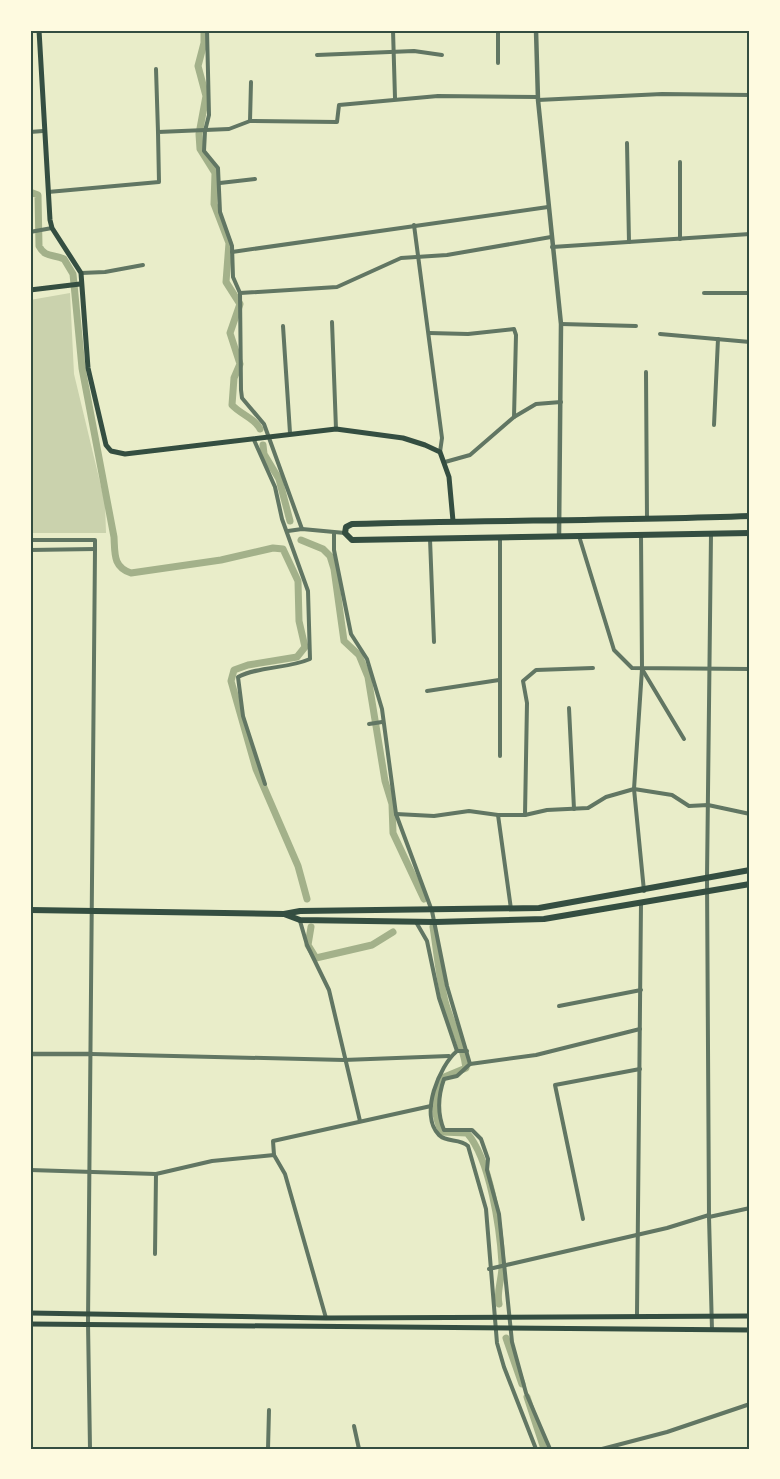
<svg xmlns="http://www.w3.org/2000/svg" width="780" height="1479" viewBox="0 0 780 1479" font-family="'Libre Baskerville',serif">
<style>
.green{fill:#cad2ad}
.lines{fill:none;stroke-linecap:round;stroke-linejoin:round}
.canal{stroke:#a3b18a;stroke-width:7}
.minor{stroke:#617663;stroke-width:4}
.tertiary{stroke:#617663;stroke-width:4.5}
.secondary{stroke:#344e41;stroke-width:5}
.primary{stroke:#344e41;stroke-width:6}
.trunk{stroke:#344e41;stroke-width:6}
.neatline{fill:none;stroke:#344e41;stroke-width:2}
</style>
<rect width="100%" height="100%" fill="#e9edc9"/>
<path class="green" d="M70,293l4,81 31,129 1,30h-76v-233z"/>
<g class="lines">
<g class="canal">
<path d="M204,30v13l-6,23 8,30 -7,38 1,15 15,24 -1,31 15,39 -3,39 14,22 -10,29 10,31 -6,14 -2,27c8,9 24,14 28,24"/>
<path d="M30,192l8,3 1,51c6,12 14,8 25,13l9,15 9,94 32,169c1,17 -1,30 17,36l90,-13 52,-12 10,1 15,32 1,40 6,26 -8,10 -49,8 -14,5 -3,11 25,88 42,97 9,33"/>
<path d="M263,445l1,9 15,25 11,42"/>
<path d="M301,540l22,9 7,7 4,13 10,72 15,14 9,22 17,104 7,23 1,29 31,66"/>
<path d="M311,927l-3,18 8,13 56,-13 21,-13"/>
<path d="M433,927c4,25 6,50 12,74 6,23 18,42 21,67l-24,10c-8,18 -9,37 0,54l25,1c23,26 33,95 35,130 1,14 -6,27 -3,41"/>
<path d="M506,1338l16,46"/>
<path d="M527,1397l17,52"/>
</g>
<g class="minor">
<path d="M207,30l2,85 -4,16 -1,20 14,17 2,44 12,34 1,31 7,16 1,97 1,8 22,26 38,105"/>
<path d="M393,30l2,68"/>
<path d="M317,55l97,-4 28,4"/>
<path d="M498,63v-33"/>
<path d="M156,69l2,63"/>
<path d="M538,100l124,-6 88,1"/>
<path d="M250,121l1,-39"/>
<path d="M30,132l13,-1"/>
<path d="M627,143l2,99"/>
<path d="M220,183l35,-4"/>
<path d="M48,192l111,-10 -1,-50 71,-3 21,-8 87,1 2,-17 99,-9 100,1"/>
<path d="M414,225l28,213 -2,14"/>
<path d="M30,232l22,-4"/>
<path d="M680,239v-77"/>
<path d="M552,247l198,-13"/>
<path d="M232,252l316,-45"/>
<path d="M81,273l24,-1 38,-7"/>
<path d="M240,293l97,-6 64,-29 46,-3 104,-18"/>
<path d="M704,293h46"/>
<path d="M332,322l4,107"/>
<path d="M561,324l75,2"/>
<path d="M283,326l7,107"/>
<path d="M429,333l39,1 46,-5 2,6 -2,82"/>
<path d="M660,334l90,8"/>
<path d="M646,372l1,147"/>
<path d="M714,425l4,-86"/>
<path d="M254,440l21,47 7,32 26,72 2,68c-23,10 -51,7 -72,18l5,39 22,68"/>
<path d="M445,462l25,-7 44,-38 22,-13 25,-2"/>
<path d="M288,531l14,-2 43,4"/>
<path d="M334,534v16l17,84 16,25 15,50 14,105 36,97 15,75 23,78 -13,12 -13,3c-6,17 -7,34 0,51h28l9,9 7,20 -1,11 12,44 13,128 14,51 24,56"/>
<path d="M711,534l-4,344 2,339 3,113"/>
<path d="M641,535l1,134 -8,120 10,102"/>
<path d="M579,536l35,114 18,18 118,1"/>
<path d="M500,538v218"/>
<path d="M430,539l4,103"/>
<path d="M30,540h65v9l-7,774 2,126"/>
<path d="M30,550l65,-1"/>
<path d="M642,669l42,70"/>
<path d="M427,691l72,-11"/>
<path d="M569,708l5,101"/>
<path d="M369,724l13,-2"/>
<path d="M396,814l38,2 35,-5 29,4h27l22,-5 41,-2 18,-11 28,-8 38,6 17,11 19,-1 42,9"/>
<path d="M498,815l13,94"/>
<path d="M525,815l2,-112 -4,-22 13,-11 57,-2"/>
<path d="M300,921l7,24 22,45 31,131"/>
<path d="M416,922l11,19 12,57 18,53"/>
<path d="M559,1006l82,-16"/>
<path d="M467,1051h-10c-18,15 -38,64 -18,84 8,8 20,3 29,11l18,63 11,134 7,24 32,82"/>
<path d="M91,1054l253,6 105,-4"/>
<path d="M470,1064l66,-9 104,-26"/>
<path d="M274,1155l-1,-14 158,-35"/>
<path d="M30,1170l126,4 56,-13 62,-6 11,19 41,144"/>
<path d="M709,1217l41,-9"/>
<path d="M583,1219l-28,-134 85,-16"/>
<path d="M155,1254l1,-80"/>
<path d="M489,1269l178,-41 42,-13"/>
<path d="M637,1314l4,-411"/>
<path d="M354,1426l5,23"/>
<path d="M268,1449l1,-39"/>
<path d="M602,1449l65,-17 83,-28"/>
</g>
<g class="tertiary">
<path d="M536,30l2,70 23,224 -2,212"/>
<path d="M30,1054h61"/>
</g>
<g class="secondary">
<path d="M39,30l11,190 2,8 29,45 7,95 18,77 5,6 14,3 211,-25 67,9 22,7 15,7 9,25 4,44"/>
<path d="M30,290l50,-6"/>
<path d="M30,1313l296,5 424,-2"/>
<path d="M30,1324l720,6"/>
</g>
<path class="primary" d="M750,516c-132,5 -265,4 -398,8l-6,3 -1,6 7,7 398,-7"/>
<g class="trunk">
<path d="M30,910l254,4 16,-3 239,-3 211,-38"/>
<path d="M284,914l16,6 135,2 109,-3 206,-35"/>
</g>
</g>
<rect width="780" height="1479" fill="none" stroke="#fefae0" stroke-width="63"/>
<rect x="32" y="32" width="716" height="1416" class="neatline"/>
</svg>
